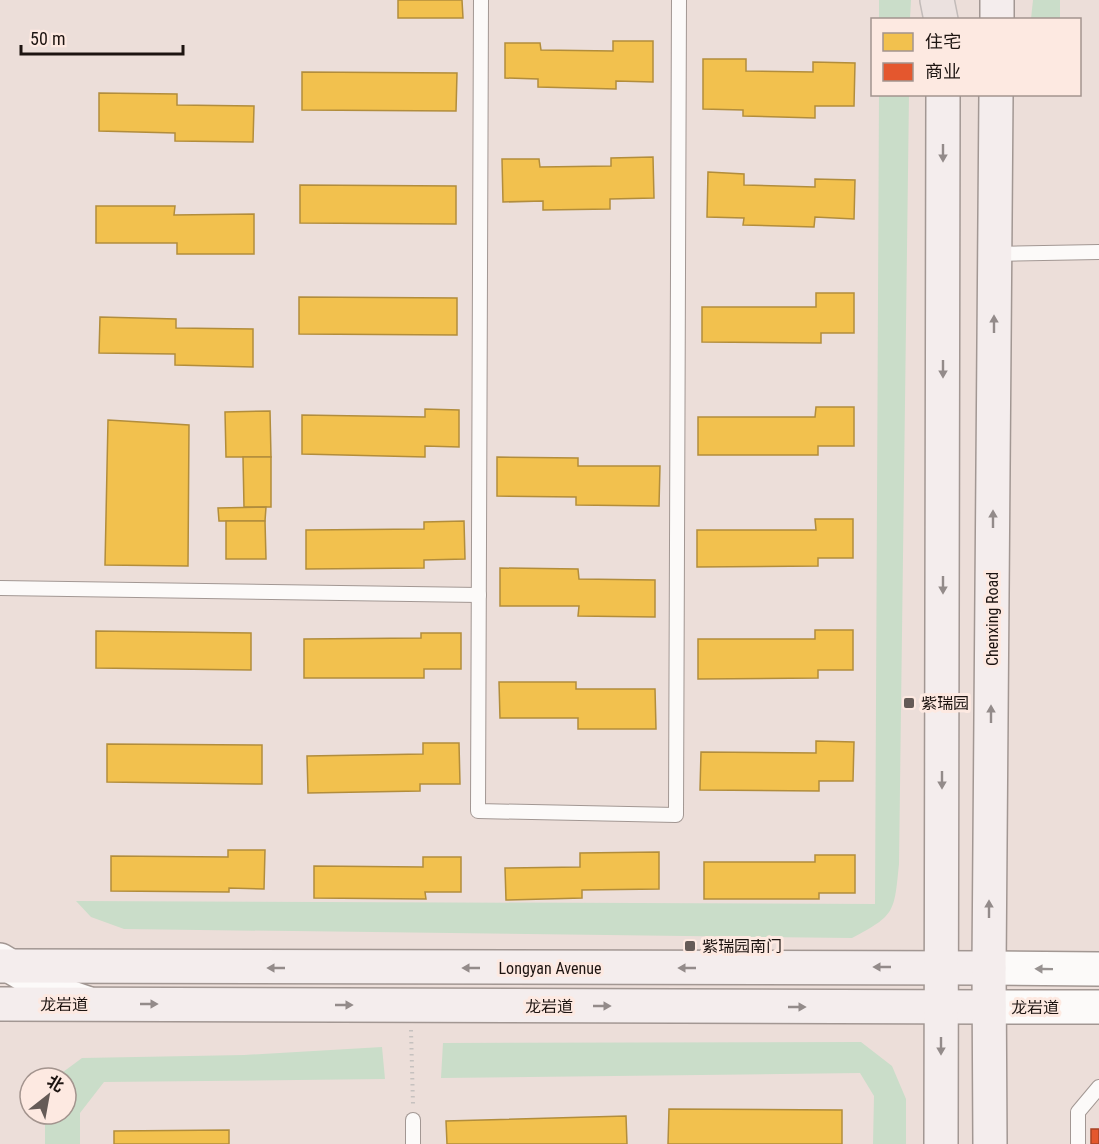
<svg xmlns="http://www.w3.org/2000/svg" width="1099" height="1144" viewBox="0 0 1099 1144" font-family="'Roboto Condensed','Noto Sans SC',sans-serif">
<style>
.green{fill:#caddc9}
.homes{fill:#f2c14e;stroke:#b28d3c;stroke-width:1.5}
.shops{fill:#e4572e;stroke:#a84325;stroke-width:1.5}
.lines{fill:none;stroke-linecap:round;stroke-linejoin:round}
.service-casing{stroke:#a29793;stroke-width:16}
.tertiary-casing{stroke:#a29793;stroke-width:36}
.secondary-casing{stroke:#a29793;stroke-width:36}
.primary-casing{stroke:#c2bbb9;stroke-width:36}
.path{stroke:#c6c1bf;stroke-width:4;stroke-dasharray:1.5 4.5;stroke-linecap:butt}
.service{stroke:#fcfaf9;stroke-width:14}
.tertiary{stroke:#fcfaf9;stroke-width:33}
.secondary{stroke:#f4eded;stroke-width:33}
.primary{stroke:#ebe1df;stroke-width:33}
.oneway{fill:#938b8a}
.oneway2{fill:#989291}
.poi-dot{fill:#655b57;stroke:#fde9e1;stroke-width:2}
.labels{text-anchor:middle;stroke-width:6;stroke-linejoin:round;paint-order:stroke}
.street-label{font-size:16px;fill:#1d1411;stroke:#fde9e1}
.poi-label{font-size:16px;fill:#1d1411;stroke:#fde9e1;text-anchor:start}
</style>
<rect width="100%" height="100%" fill="#ecded9"/>
<g class="green">
<path d="M879,0h32l-1,19h-31z"/>
<path d="M1033,0h27v19h-29z"/>
<path d="M879,95h30l-10,769c-5,48 -3,51 -47,74l-728,-9 -33,-12 -15,-16 799,3z"/>
<path d="M861,1042l31,24 14,33v45h-33l1,-48 -14,-23 -419,5 2,-35z"/>
<path d="M382,1047l3,32 -281,3 -24,31v31h-35v-30h21v-36h-8l1,-3 23,-17 162,-3z"/>
</g>
<g class="homes">
<path d="M398,0h64l1,18h-65z"/>
<path d="M613,41h40v41l-37,-1v8l-78,-2v-8l-33,-1v-35h35l1,7 72,1z"/>
<path d="M703,59h43v12l67,1v-10l42,1 -1,43h-39v12l-72,-2v-6l-40,-1z"/>
<path d="M302,72l155,1 -1,38 -154,-1z"/>
<path d="M99,93l78,1v11l77,1 -1,36 -78,-1v-8l-76,-2z"/>
<path d="M653,157l1,41 -44,1v10l-67,1v-9l-40,1 -1,-43h37l1,8 71,-1v-8z"/>
<path d="M708,172l36,2v11l71,2v-8l40,1 -1,39 -39,-2 -1,10 -71,-2 1,-7 -37,-1z"/>
<path d="M300,185l156,1v38l-156,-1z"/>
<path d="M96,206h79l-1,9 80,-1v40h-77v-11h-81z"/>
<path d="M816,293h38v40h-33v10l-119,-1v-35h114z"/>
<path d="M299,297l158,1v37l-158,-1z"/>
<path d="M100,317l76,2v9l77,1v38l-78,-2v-11l-76,-1z"/>
<path d="M816,407h38v39h-36v9h-120v-38h117z"/>
<path d="M425,409l34,1v37l-34,-1v11l-123,-3v-39l123,2z"/>
<path d="M270,411l1,46h-45l-1,-45z"/>
<path d="M108,420l81,5 -1,141 -83,-1z"/>
<path d="M243,457h28v50h-27z"/>
<path d="M497,457l81,1v8h82l-1,40 -83,-1v-8l-79,-1z"/>
<path d="M266,507l-1,14h-46l-1,-13z"/>
<path d="M815,519h38v39h-35v8l-121,1v-37h119z"/>
<path d="M226,521h39l1,38h-40z"/>
<path d="M464,521l1,38 -41,1v8l-118,1v-39l118,-1v-7z"/>
<path d="M500,568l78,1 1,10 76,1v37l-77,-1 1,-10h-79z"/>
<path d="M815,630h38v40h-35v8l-120,1v-40h117z"/>
<path d="M96,631l155,2v37l-155,-2z"/>
<path d="M421,633h40v36h-37v9h-120v-39l117,-1z"/>
<path d="M499,682h77v7h79l1,40h-78v-11h-78z"/>
<path d="M816,741l38,1 -1,39h-34v10l-119,-1 1,-38 115,1z"/>
<path d="M423,743h36l1,41h-40v7l-112,2 -1,-37 116,-2z"/>
<path d="M107,744l155,1v39l-155,-2z"/>
<path d="M228,850h37l-1,39 -35,-1v4l-118,-1v-35l117,1z"/>
<path d="M659,852v37l-77,1v8l-76,2 -1,-32 75,-1v-14z"/>
<path d="M815,855h40v38h-36v6h-115v-37h111z"/>
<path d="M423,857h38v35h-36l1,7 -112,-1v-32l109,1z"/>
<path d="M669,1109l173,1v34h-174z"/>
<path d="M626,1116l1,28h-180l-1,-23z"/>
<path d="M229,1130v14h-115v-13z"/>
</g>
<rect class="shops" x="1091" y="1129" width="8" height="15"/>
<g class="lines">
<g class="service-casing">
<g id="service">
<path d="M481,0l-3,811 198,4 3,-815"/>
<path d="M995,254l104,-2"/>
<path d="M0,588l479,7"/>
<path d="M413,1144v-24"/>
<path d="M1078,1144v-32l21,-25"/>
</g>
</g>
<g class="tertiary-casing">
<g id="tertiary">
<path d="M0,960l52,31 35,12"/>
<path d="M989,968l110,1"/>
<path d="M989,1007h110"/>
</g>
</g>
<g class="secondary-casing">
<g id="secondary">
<path d="M997,20v-20"/>
<path d="M0,966l989,2"/>
<path d="M0,1004l989,3"/>
<path d="M941,1144l2,-1050"/>
<path d="M990,1144l-1,-176 7,-874"/>
</g>
</g>
<g class="primary-casing">
<path id="primary" d="M937,0l4,20"/>
</g>
<path class="path" d="M411,1030l2,74"/>
<use href="#service" class="service"/>
<use href="#tertiary" class="tertiary"/>
<use href="#secondary" class="secondary"/>
<use href="#primary" class="primary"/>
</g>
<defs><path id="oneway-solid" d="M-6-.8H1V-3.2L6.5 0L1 3.2V.8H-6Z" transform="scale(1.5)"/></defs>
<g class="oneway">
<use href="#oneway-solid" transform="translate(943 153) rotate(90)"/>
<use href="#oneway-solid" transform="translate(994 324) rotate(-90)"/>
<use href="#oneway-solid" transform="translate(943 369) rotate(90)"/>
<use href="#oneway-solid" transform="translate(993 519) rotate(-90)"/>
<use href="#oneway-solid" transform="translate(943 585) rotate(90)"/>
<use href="#oneway-solid" transform="translate(991 714) rotate(-90)"/>
<use href="#oneway-solid" transform="translate(942 780) rotate(90)"/>
<use href="#oneway-solid" transform="translate(989 909) rotate(-90)"/>
<use href="#oneway-solid" transform="translate(882 967) rotate(180)"/>
<use href="#oneway-solid" transform="translate(276 968) rotate(-180)"/>
<use href="#oneway-solid" transform="translate(471 968) rotate(180)"/>
<use href="#oneway-solid" transform="translate(687 968) rotate(180)"/>
<use href="#oneway-solid" transform="translate(149 1004)"/>
<use href="#oneway-solid" transform="translate(344 1005)"/>
<use href="#oneway-solid" transform="translate(602 1006)"/>
<use href="#oneway-solid" transform="translate(797 1007)"/>
<use href="#oneway-solid" transform="translate(941 1046) rotate(90)"/>
</g>
<use class="oneway2" href="#oneway-solid" transform="translate(1044 969) rotate(-179)"/>
<g class="poi-dot">
<rect x="903" y="697" width="12" height="12" rx="3"/>
<rect x="684" y="940" width="12" height="12" rx="3"/>
</g>
<g class="labels">
<g class="street-label">
<text transform="translate(992 619) rotate(-90)" y="6">Chenxing Road</text>
<text x="550" y="974">Longyan Avenue</text>
<text x="64" y="1010">龙岩道</text>
<text x="549" y="1012">龙岩道</text>
<text x="1035" y="1013">龙岩道</text>
</g>
<g class="poi-label">
<text x="921" y="709">紫瑞园</text>
<text x="702" y="952">紫瑞园南门</text>
</g>
</g>
<rect x="871" y="18" width="210" height="78" fill="#fde9e1" stroke="#a3948e" stroke-width="1.5"/>
<rect x="883" y="33" width="30" height="18" fill="#f2c14e" stroke="#a3948e" stroke-width="1.5"/>
<text x="925" y="48" font-size="18" fill="#1d1411">住宅</text>
<rect x="883" y="63" width="30" height="18" fill="#e4572e" stroke="#a3948e" stroke-width="1.5"/>
<text x="925" y="78" font-size="18" fill="#1d1411">商业</text>
<g transform="translate(48 1096) rotate(31)"><circle r="28" fill="#fde9e1" stroke="#a3948e" stroke-width="1.5"/>
<path d="M0-4.5L10 22L0 15L-10 22Z" fill="#655b57"/>
<text y="-9" font-size="16" font-weight="bold" text-anchor="middle" fill="#1d1411">北</text>
</g>
<path d="M21 45v9h162v-9" fill="none" stroke="#1d1411" stroke-width="3"/>
<text x="30" y="45" font-size="18" fill="#1d1411" stroke="#fde9e1" stroke-width="4.5" paint-order="stroke">50 m</text>
</svg>
